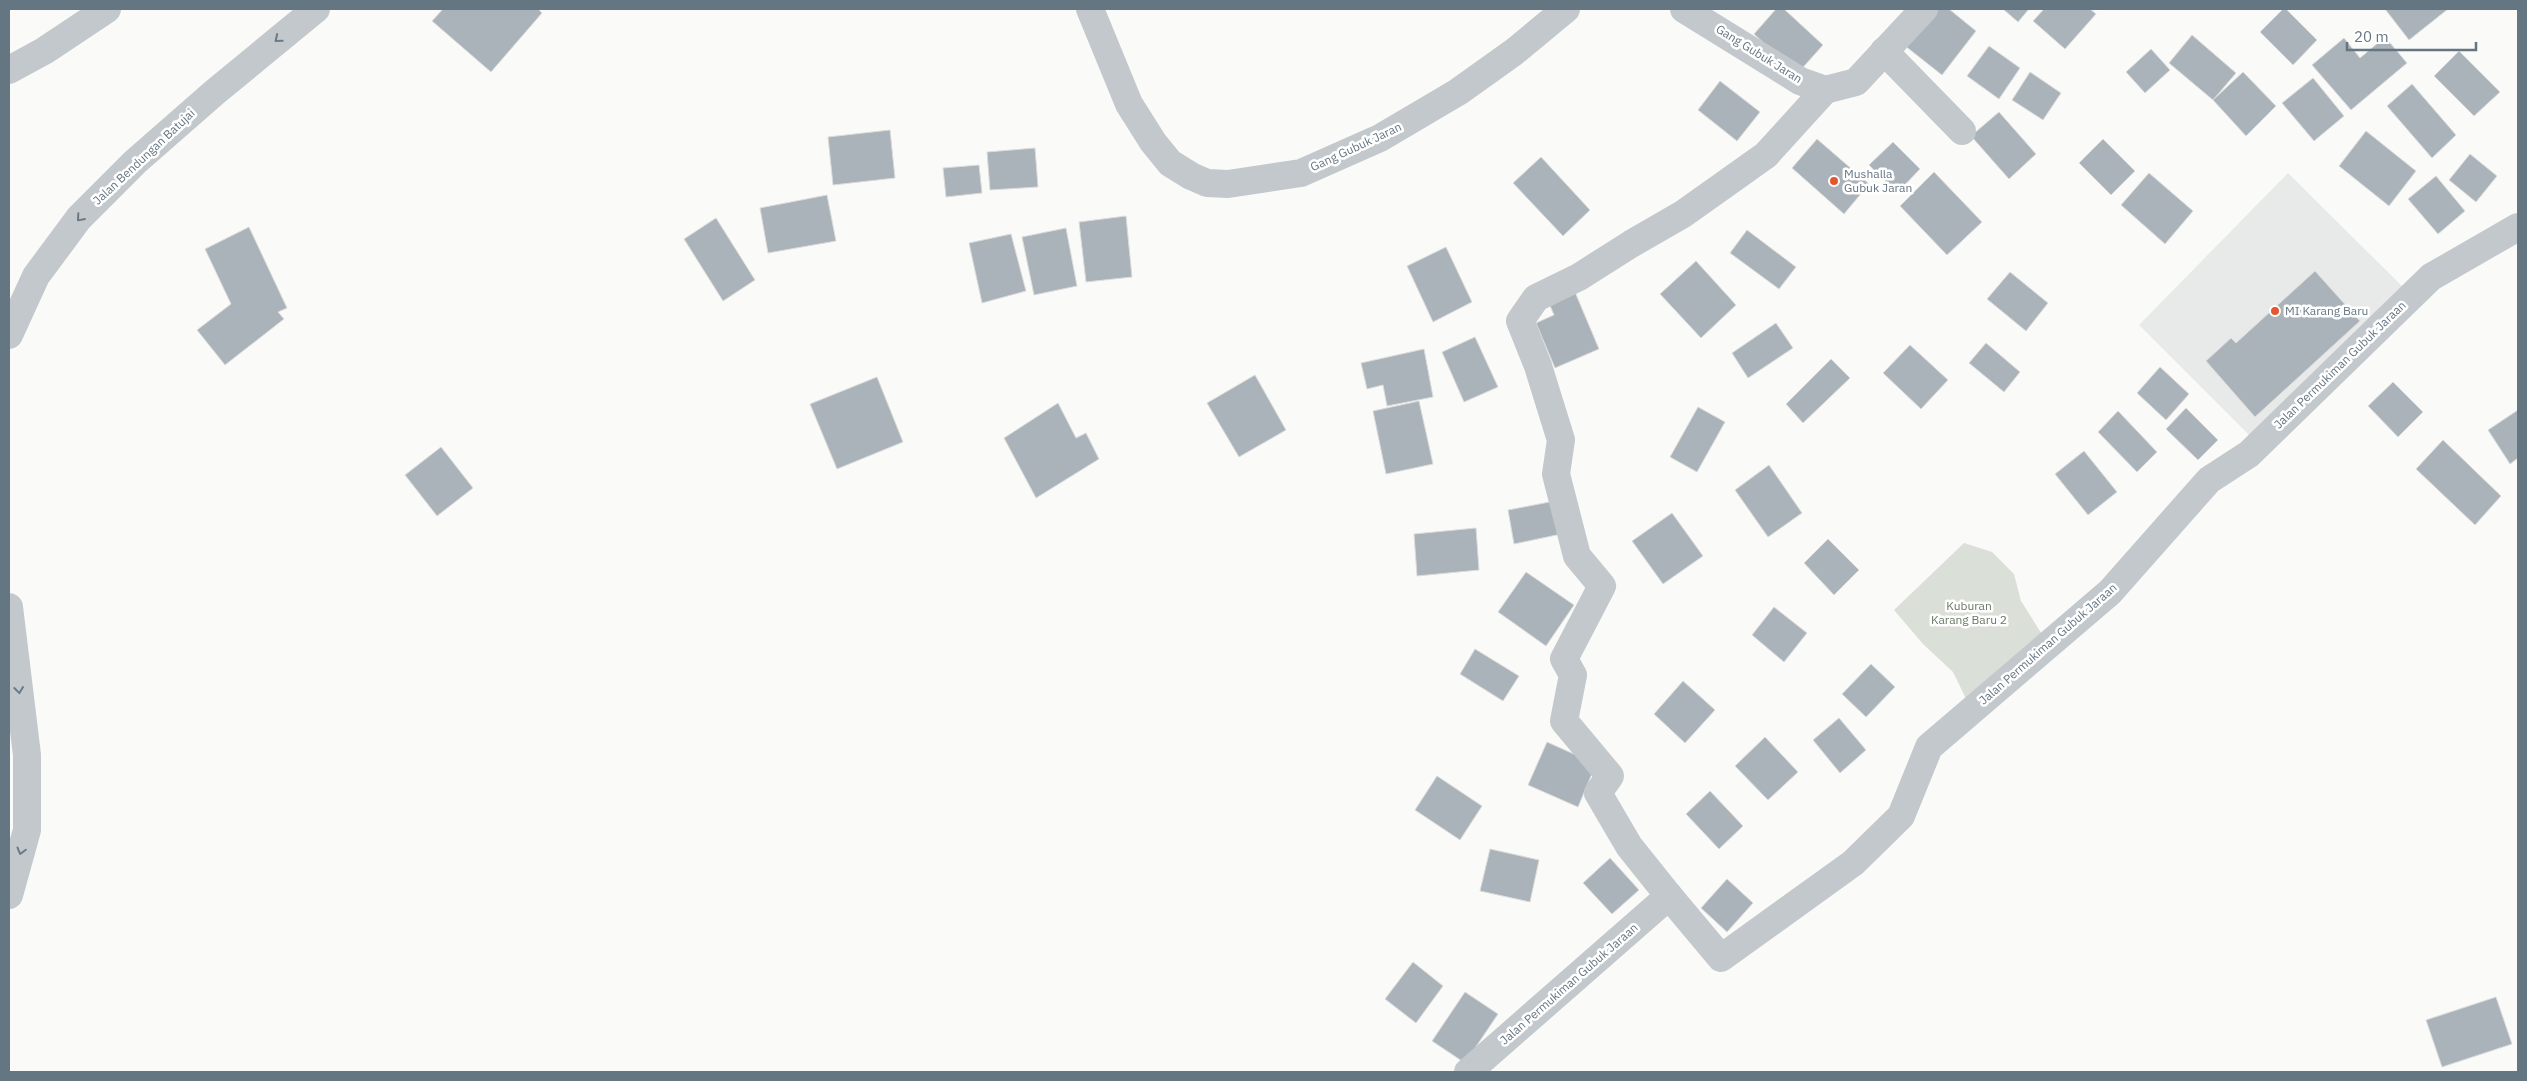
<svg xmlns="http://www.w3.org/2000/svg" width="2527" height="1081" viewBox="0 0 2527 1081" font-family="'IBM Plex Sans',sans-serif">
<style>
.built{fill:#e8e9e9}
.green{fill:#dadfd7}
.building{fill:#aab3b9;stroke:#dcdcda}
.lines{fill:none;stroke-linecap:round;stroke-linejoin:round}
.minor{stroke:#c3c8cc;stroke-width:28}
.oneway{stroke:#6a7a87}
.poi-dot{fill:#e4572e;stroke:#fff;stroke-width:2}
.labels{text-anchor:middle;stroke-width:5;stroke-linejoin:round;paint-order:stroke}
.street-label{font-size:12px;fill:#657683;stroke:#fff}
.poi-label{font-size:12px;fill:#657683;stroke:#fff;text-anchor:start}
.park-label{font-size:12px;fill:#687a64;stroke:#fff}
</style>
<rect width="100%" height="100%" fill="#fafaf8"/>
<path class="built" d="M2288,173l124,123 -149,153 -124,-124z"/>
<path class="green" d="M1964,543l28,9 22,22 7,27 29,46 -79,62 -18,-37 -30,-28 -29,-34z"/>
<g class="building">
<path d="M443,9h95l4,4 -51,59 -59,-51z"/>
<path d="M1776,9h8l39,36 -26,29 -43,-40z"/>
<path d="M1932,9h17l27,22 -34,44 -38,-30z"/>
<path d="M2003,9h26l-11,13z"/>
<path d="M2044,9h46l6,5 -31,35 -32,-28z"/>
<path d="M2283,9h3l31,31 -24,25 -33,-33z"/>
<path d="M2385,9h63l-39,31z"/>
<path d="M2192,35l44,38 -23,27 -44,-37z"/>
<path d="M2385,37l22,26 -56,47 -39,-45 32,-27 16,20z"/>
<path d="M1989,46l31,22 -21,31 -32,-23z"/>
<path d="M2151,49l19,21 -25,23 -19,-21z"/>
<path d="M2459,51l41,41 -26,24 -40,-40z"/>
<path d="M2030,72l31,21 -18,27 -31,-20z"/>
<path d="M2243,72l33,34 -30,30 -33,-36z"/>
<path d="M2313,78l31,38 -30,25 -32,-38z"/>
<path d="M1720,81l40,31 -23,29 -39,-31z"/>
<path d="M2412,84l44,51 -24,23 -45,-52z"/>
<path d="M1999,112l37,42 -27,25 -38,-43z"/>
<path d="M890,130l5,48 -62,7 -5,-48z"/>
<path d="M2366,131l50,40 -27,35 -50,-40z"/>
<path d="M1817,139l52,45 -25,30 -52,-46z"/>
<path d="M2103,139l32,32 -24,24 -32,-32z"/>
<path d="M1893,142l27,27 -23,24 -28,-28z"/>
<path d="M1035,148l3,39 -48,3 -3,-38z"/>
<path d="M2470,154l27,22 -21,26 -27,-22z"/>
<path d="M1541,157l49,53 -27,26 -50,-53z"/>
<path d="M979,165l3,28 -36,4 -3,-29z"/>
<path d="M1934,172l48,50 -35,33 -47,-49z"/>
<path d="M2149,173l44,38 -28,33 -44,-39z"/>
<path d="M2436,176l29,35 -27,23 -30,-35z"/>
<path d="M827,195l9,46 -68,12 -8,-45z"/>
<path d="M1126,216l6,61 -46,5 -7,-60z"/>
<path d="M716,218l39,62 -32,21 -39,-62z"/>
<path d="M249,227l38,81 -9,4 6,7 -59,46 -28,-35 34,-26 -26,-55z"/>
<path d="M1066,228l11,58 -43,9 -12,-58z"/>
<path d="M1747,230l49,37 -17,22 -49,-36z"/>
<path d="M1011,234l15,57 -44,12 -13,-60z"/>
<path d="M1446,247l26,55 -39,20 -26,-56z"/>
<path d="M1696,261l40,44 -35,33 -41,-44z"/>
<path d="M2315,271l45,50 -105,96 -49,-56 25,-23 5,5z"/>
<path d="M2010,272l38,31 -22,28 -39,-32z"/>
<path d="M1572,285l27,64 -44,19 -19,-45 18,-8 -8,-19z"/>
<path d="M1776,323l17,25 -45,30 -16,-25z"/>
<path d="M1475,337l23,50 -34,15 -22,-50z"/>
<path d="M1986,343l34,29 -16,20 -35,-29z"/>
<path d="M1910,345l38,35 -27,29 -38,-36z"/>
<path d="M1424,349l9,48 -46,9 -4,-21 -16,4 -6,-26z"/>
<path d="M1831,359l19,19 -47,45 -17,-19z"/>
<path d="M2160,367l29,27 -23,26 -29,-27z"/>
<path d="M1255,375l31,55 -47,27 -32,-54z"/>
<path d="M877,377l26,65 -66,27 -27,-65z"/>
<path d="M2393,382l30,30 -25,25 -30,-31z"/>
<path d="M1419,401l14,63 -47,10 -13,-63z"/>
<path d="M1058,403l18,35 10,-5 13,26 -63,39 -32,-60z"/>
<path d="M1698,407l27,15 -28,50 -27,-15z"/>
<path d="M2186,408l32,32 -20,20 -32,-31z"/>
<path d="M2518,410v48l-8,6 -22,-34z"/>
<path d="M2118,411l39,41 -20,20 -39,-40z"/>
<path d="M2443,440l58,56 -26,29 -59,-56z"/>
<path d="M441,447l32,41 -36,28 -32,-41z"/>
<path d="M2084,451l33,41 -29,23 -33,-41z"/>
<path d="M1769,465l33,48 -34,24 -33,-47z"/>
<path d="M1560,500l6,33 -52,11 -6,-34z"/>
<path d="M1672,513l31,43 -40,28 -31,-43z"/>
<path d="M1476,528l3,42 -62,6 -3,-42z"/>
<path d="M1828,539l31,31 -25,25 -30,-32z"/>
<path d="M1526,572l48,33 -28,41 -48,-34z"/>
<path d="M1774,607l33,26 -23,29 -32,-27z"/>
<path d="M1475,649l44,27 -16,25 -43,-27z"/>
<path d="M1871,664l24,23 -29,30 -24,-23z"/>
<path d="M1683,681l32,29 -30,33 -31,-29z"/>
<path d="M1839,718l27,32 -26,23 -27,-33z"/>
<path d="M1765,737l33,35 -30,28 -33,-34z"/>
<path d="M1547,742l49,22 -18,43 -50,-22z"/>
<path d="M1437,776l45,30 -22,34 -45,-30z"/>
<path d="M1710,791l33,35 -24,23 -33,-35z"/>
<path d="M1490,849l49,11 -9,42 -50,-11z"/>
<path d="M1610,858l29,32 -27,24 -29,-31z"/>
<path d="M1727,879l26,24 -26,29 -26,-24z"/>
<path d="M1413,962l30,24 -27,37 -31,-24z"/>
<path d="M1465,992l33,22 -33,49 -33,-22z"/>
<path d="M2496,997l16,47 -70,23 -16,-47z"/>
</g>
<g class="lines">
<g class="minor">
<path d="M1090,9l39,95 24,38 17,21 21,13 16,7 21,1 73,-11 79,-35 78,-46 56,-40 52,-43"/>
<path d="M1684,9l116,72 25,9 31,-8 68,-73"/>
<path d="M1884,51l78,80"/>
<path d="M9,70l35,-19 63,-42"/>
<path d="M9,335l27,-59 43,-58 56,-56 80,-70 101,-83"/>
<path d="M9,607l18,148v75l-18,65"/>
<path d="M1669,896l-40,-50 -31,-53 12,-17 -46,-55 9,-46 -9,-16 38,-73 -25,-30 -21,-82 5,-34 -23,-74 -18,-45 16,-23 43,-21 52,-33 52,-30 83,-59 59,-65"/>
<path d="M1468,1072l201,-176 52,62 132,-95 48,-47 28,-69 181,-155 99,-112 40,-26 182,-177 87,-50"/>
</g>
</g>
<defs><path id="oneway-chevron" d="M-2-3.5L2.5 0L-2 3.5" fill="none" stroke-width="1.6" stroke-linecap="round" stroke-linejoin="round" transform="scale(1.25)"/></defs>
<g class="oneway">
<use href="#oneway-chevron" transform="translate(278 39) rotate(141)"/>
<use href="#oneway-chevron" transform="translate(80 218) rotate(131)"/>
<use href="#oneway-chevron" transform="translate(19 690) rotate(83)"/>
<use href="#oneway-chevron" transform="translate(21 851) rotate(105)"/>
</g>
<g class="poi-dot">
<circle cx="1834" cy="181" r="5"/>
<circle cx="2275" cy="311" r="5"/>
</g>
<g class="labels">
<g class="street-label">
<text transform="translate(1759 54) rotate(32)" y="4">Gang Gubuk Jaran</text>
<text transform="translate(1356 147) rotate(-25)" y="4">Gang Gubuk Jaran</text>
<text transform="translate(144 157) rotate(-43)" y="4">Jalan Bendungan Batujai</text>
<text transform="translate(2340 365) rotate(-44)" y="4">Jalan Permukiman Gubuk Jaraan</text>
<text transform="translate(2048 644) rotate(-41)" y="4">Jalan Permukiman Gubuk Jaraan</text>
<text transform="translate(1569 984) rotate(-41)" y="4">Jalan Permukiman Gubuk Jaraan</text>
</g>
<g class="poi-label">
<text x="1844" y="178">Mushalla<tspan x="1844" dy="14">Gubuk Jaran</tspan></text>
<text x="2285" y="315">MI Karang Baru</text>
</g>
<g class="park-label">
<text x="1969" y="610">Kuburan<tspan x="1969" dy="14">Karang Baru 2</tspan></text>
</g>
</g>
<rect width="2527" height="1081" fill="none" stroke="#657683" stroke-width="20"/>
<path d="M2347 42v8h129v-8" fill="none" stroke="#657683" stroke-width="2.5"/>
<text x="2354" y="42" font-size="15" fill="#657683" stroke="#ffffff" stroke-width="4" paint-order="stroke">20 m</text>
</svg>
